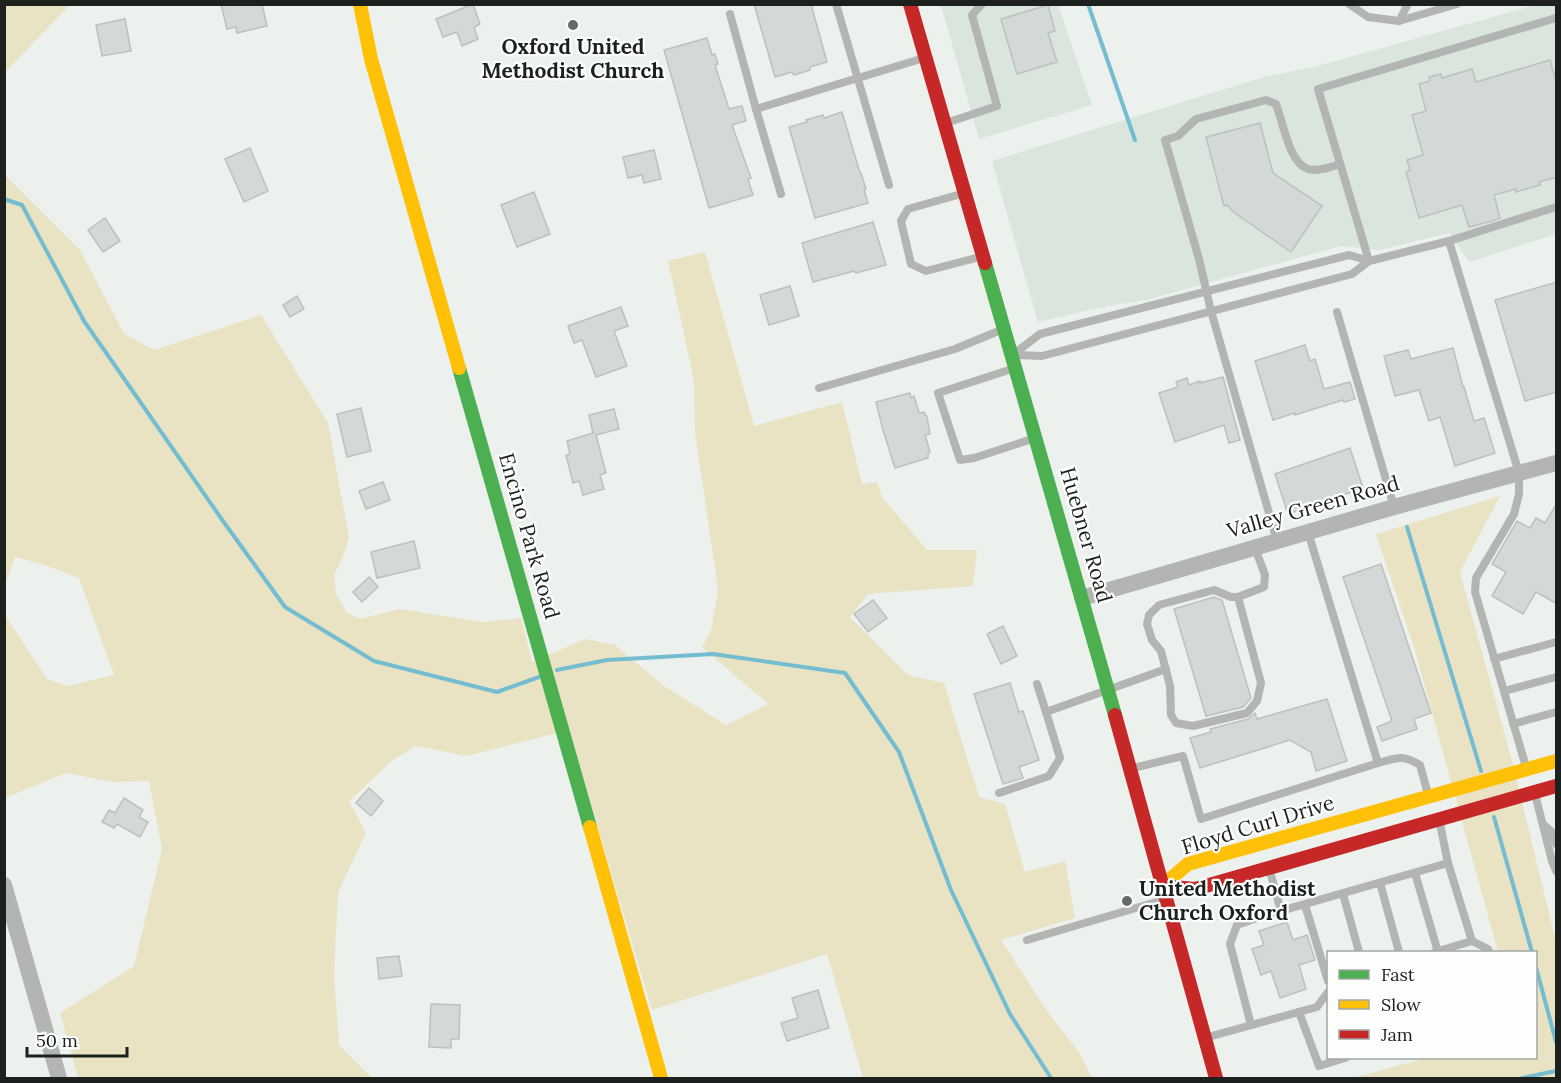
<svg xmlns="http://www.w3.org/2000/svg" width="1561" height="1083" viewBox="0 0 1561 1083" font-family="Lora,serif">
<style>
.built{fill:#d9e5dd}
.green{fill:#e9e3c4}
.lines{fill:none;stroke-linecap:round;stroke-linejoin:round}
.stream{stroke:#74bdd0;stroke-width:4}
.building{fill:#d4d9d7;stroke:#bcc1bf;stroke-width:1.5}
.lane{stroke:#b2b5b2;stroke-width:8}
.street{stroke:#b2b5b2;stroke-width:16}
.fast{stroke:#4caf50;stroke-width:14}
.slow{stroke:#ffc107;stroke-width:14}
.jam{stroke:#c62828;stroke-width:14}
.poi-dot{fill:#656a67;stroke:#fdfffd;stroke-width:2}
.labels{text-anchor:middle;stroke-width:4.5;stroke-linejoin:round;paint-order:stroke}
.poi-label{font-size:21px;font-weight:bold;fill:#1d211e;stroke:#fdfffd}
.street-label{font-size:21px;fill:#1d211e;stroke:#fdfffd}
</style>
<rect width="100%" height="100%" fill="#ecf1ee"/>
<g class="built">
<path d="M941,5h117l34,100 -113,34z"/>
<path d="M1536,5h20v229l-87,28 -20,-29 -70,17 -38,-4 -195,54 -44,7 -64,15 -46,-161 272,-84 50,-10z"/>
</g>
<g class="green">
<path d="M5,4l62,1v3l-62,64z"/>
<path d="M5,175l75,75 44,84 30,16 107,-35 67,108 21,115 -6,18 -9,19 2,19 11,19 14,6 38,-10 83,13 39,-4 11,44 53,-23 30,6 49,41 62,39 42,-21 -66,-57 9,-16 7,-42 -23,-157 -1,-52 -26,-119 37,-9 49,174 88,-24 20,82 15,-2 5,15 45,53h50l-4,36 -105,8 -18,23 58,58 36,8 35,114 26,7 20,68 40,-11 10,57 -74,22 48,74 30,38 13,26h-229l-36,-124 -175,56 -83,-280 -102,26 -51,-10 -23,14 -44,41 17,32 -28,59 -4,81 5,72 33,33h-294l-18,-65 74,-47 28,-117 -13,-68 -36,1 -47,-9 -61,25v-183l42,64 21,7 46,-11 -35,-97 -37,-14 -27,-7 -10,28z"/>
<path d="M1500,496l-40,76 52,189 44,181v136h-204l75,-20h109v-106h-38l-84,-305 -38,-113z"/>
</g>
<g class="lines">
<g class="stream">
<path d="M1088,4l47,136"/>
<path d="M4,199l18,6 62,116 139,200 62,86 89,54 123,31 42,-15"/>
<path d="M1407,527l74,244"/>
<path d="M557,670l50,-10 106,-6 132,19 54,79 52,138 59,124 41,64"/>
<path d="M1494,817l38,135"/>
<path d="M1536,967l20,75"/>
<path d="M1522,1078l34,-7"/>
</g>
</g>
<g class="building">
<path d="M221,4h41l5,22 -30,7 -1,-6 -9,2z"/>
<path d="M473,4l7,20 -6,3 4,12 -16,7 -5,-14 -14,5 -7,-18z"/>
<path d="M754,4h57l16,58 -17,5v3l-16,5 -2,-3 -17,5z"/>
<path d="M1048,5l7,26 -7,2 9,29 -40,12 -16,-55z"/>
<path d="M125,19l6,32 -29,5 -6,-31z"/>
<path d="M707,38l5,17 3,-1 3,10 -3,1 14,44 13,-3 4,15 -14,4 19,53 -3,1 5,16 -44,13 -45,-158z"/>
<path d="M1550,60l7,25v92l-18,5 1,3 -24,7v-3l-22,6 6,23 -8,3 -23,6 -7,-22 -43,13 -13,-46 4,-2 -3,-10 16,-5 -11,-40 14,-4 -7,-27 11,-3 -1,-4 12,-3 1,4 30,-9 4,13z"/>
<path d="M842,112l18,61h1l5,16 -2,1 4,13 -53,15 -26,-91 18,-5 -1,-2 17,-5 1,3z"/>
<path d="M1260,123l13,50 49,33 -31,46 -59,-41 -5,-6 -3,1 -18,-69z"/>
<path d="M250,148l18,43 -24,11 -19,-43z"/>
<path d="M654,150l7,29 -17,4 -2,-8 -14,3 -5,-21z"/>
<path d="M534,192l16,42 -33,13 -16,-42z"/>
<path d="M105,218l15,23 -17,11 -15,-22z"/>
<path d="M873,222l13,43 -30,8 -2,-2 -41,11 -11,-39z"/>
<path d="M1557,282v110l-32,9 -30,-101z"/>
<path d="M790,286l9,30 -30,9 -9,-30z"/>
<path d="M297,296l7,13 -14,8 -7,-12z"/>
<path d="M621,307l7,19 -14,5 13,35 -31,11 -14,-37 -8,3 -6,-17z"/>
<path d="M1305,345l5,16 5,-2 9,30 26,-7 5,17 -11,3 -1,-2 -48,15v-2l-22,7 -18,-59z"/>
<path d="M1453,348l10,39h1l10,34 10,-3 11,35 -40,13 -15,-49 -11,4 -10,-31 -24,6 -11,-40 24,-6 3,9z"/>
<path d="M1223,377l17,63 -11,3 -5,-18 -49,17 -16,-49 19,-6 -2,-5 11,-4 2,7 11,-4v2z"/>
<path d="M910,393l1,5 3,-2 5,17 5,-1 3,5 3,17 -5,1 5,17 -2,2v4l-33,10 -12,-38 -7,-28z"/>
<path d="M361,408l10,43 -24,6 -10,-43z"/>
<path d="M614,409l5,20 -23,6 10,38 -6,2 4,14 -21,6 -4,-14 -6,2 -7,-28 4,-1 -3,-13 26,-8 -4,-18z"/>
<path d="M1350,448l13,40 -75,26 -13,-40z"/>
<path d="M383,482l7,18 -24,9 -7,-18z"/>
<path d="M1557,503v101l-21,-12 -13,22 -31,-18 14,-24 -14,-8 25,-43 13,7 6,-10 9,5z"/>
<path d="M414,541l6,27 -43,10 -6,-26z"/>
<path d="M1381,564l50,149 -17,6 3,10 -35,12 -5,-14 15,-6 -49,-144z"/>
<path d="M369,577l9,10 -16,15 -9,-10z"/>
<path d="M1214,597l8,3 29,98 -8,9 -37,9 -32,-107z"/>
<path d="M873,600l14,18 -19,14 -14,-18z"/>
<path d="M1003,626l14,30 -16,8 -14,-30z"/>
<path d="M1010,683l9,29 4,-1 16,49 -20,7 4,11 -20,6 -29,-90z"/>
<path d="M1327,699l20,62 -31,10 -5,-19 -21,-12 -90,28 -10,-30 21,-6 -1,-3 38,-10 7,-6 2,6z"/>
<path d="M369,788l14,13 -12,15 -15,-13z"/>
<path d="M124,798l19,12 -4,7 9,5 -8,15 -23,-13 -3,4 -12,-6 7,-12 6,3z"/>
<path d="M1287,922l6,18 14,-5 8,25 -16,5 7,24 -26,9 -9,-27 -10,4 -9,-26 12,-4 -5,-14z"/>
<path d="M399,956l3,20 -23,3 -2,-21z"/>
<path d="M818,990l11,38 -42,13 -6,-18 17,-5 -6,-20z"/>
<path d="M431,1004l29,1 -1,34h-8v9l-22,-1z"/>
</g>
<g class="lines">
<g class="lane">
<path d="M836,4l53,181"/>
<path d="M1349,4l19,13 31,4 58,-17"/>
<path d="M730,14l26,95 168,-51"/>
<path d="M1556,18l-238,71 51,172 80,-20 107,-34"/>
<path d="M1399,21l9,-17"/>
<path d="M756,109l25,85"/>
<path d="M946,123l51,-17 -25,-91 10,-11"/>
<path d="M961,194l-53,15 -7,12 10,43 15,7 54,-14"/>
<path d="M1449,241l70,232v21l-5,20 -38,64 -1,14 51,175"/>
<path d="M1337,312l57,195"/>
<path d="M1015,353l25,-19 309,-79 20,6"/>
<path d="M1016,355l26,1 310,-82 17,-13"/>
<path d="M1012,369l-74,24 22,67 14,-2 58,-19"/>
<path d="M819,388l136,-39 46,-19"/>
<path d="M1277,541l-66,-230 -12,-52 -34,-119 13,-4 18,-17 70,-19 10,4c7,18 13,59 32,65 9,3 23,-2 32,-5"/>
<path d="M1238,597l23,86 -4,18 -10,12 -54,13 -17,-3 -5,-8 -1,-29 -9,-35 -9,-11 -5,-16 2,-9 10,-10 55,-15 17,7h7l26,-10 1,-12 -10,-27"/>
<path d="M1494,659l62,-17"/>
<path d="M1037,684l9,28"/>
<path d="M1504,691l52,-14"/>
<path d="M1513,724l43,-12"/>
<path d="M1378,763c19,-5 24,-9 42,2l8,29"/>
<path d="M1133,768l50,-12 18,63 177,-56 -70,-231"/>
<path d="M999,793l50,-17 11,-18 -14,-46 120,-43"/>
<path d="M1535,794l17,67 4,10"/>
<path d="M1439,819l9,44"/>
<path d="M1544,825l8,7 4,12"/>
<path d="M1269,868l12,43"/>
<path d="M1415,873l23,79"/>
<path d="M1380,883l19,69"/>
<path d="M1343,894l16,58"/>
<path d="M1305,905l23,76"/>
<path d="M1027,940l136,-40"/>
<path d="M1472,941l16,8 1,3"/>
<path d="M1299,1012l20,54 26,-8"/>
<path d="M1251,1025l-21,-81 7,-19 26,-9 185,-53 24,78 -37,11"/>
<path d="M1208,1037l109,-30 11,-15"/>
</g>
<g class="street">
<path d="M1082,598l312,-91 162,-44"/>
<path d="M4,885l55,193"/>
</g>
<g class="fast">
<path d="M985,263l130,452"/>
<path d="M459,368l131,459"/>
</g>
<g class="slow">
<path d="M360,4l11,55 88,309"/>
<path d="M590,827l71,251"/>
<path d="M1162,886l26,-22 368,-103"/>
</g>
<g class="jam">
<path d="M910,4l75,259"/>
<path d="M1115,715l101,363"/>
<path d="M1162,886l33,3 361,-103"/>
</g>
</g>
<g class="poi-dot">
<circle cx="573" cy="25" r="6"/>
<circle cx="1127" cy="901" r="6"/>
</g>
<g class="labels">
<g class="poi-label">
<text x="573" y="54">Oxford United<tspan x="573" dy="24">Methodist Church</tspan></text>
<text x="1139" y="896" text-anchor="start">United Methodist<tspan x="1139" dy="24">Church Oxford</tspan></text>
</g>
<g class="street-label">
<text transform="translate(1313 507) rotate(-16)" y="7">Valley Green Road</text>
<text transform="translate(1086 535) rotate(74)" y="7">Huebner Road</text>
<text transform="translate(529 536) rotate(74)" y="7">Encino Park Road</text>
<text transform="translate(1258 825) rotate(-17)" y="7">Floyd Curl Drive</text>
</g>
</g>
<rect width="1561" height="1083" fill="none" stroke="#1d211e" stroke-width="12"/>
<rect x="1327" y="951" width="210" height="108" fill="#fdfffd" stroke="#a3a6a4" stroke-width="1.5"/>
<rect x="1339" y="970" width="30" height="9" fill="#4caf50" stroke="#a3a6a4" stroke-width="1.5"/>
<text x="1381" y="981" font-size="18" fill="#1d211e">Fast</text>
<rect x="1339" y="1000" width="30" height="9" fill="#ffc107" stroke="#a3a6a4" stroke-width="1.5"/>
<text x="1381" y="1011" font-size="18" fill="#1d211e">Slow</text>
<rect x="1339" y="1030" width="30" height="9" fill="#c62828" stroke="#a3a6a4" stroke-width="1.5"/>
<text x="1381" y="1041" font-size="18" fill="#1d211e">Jam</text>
<path d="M27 1047v9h100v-9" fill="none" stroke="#1d211e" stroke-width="3"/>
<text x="36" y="1047" font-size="18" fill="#1d211e" stroke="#fdfffd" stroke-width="4.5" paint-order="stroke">50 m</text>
</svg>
